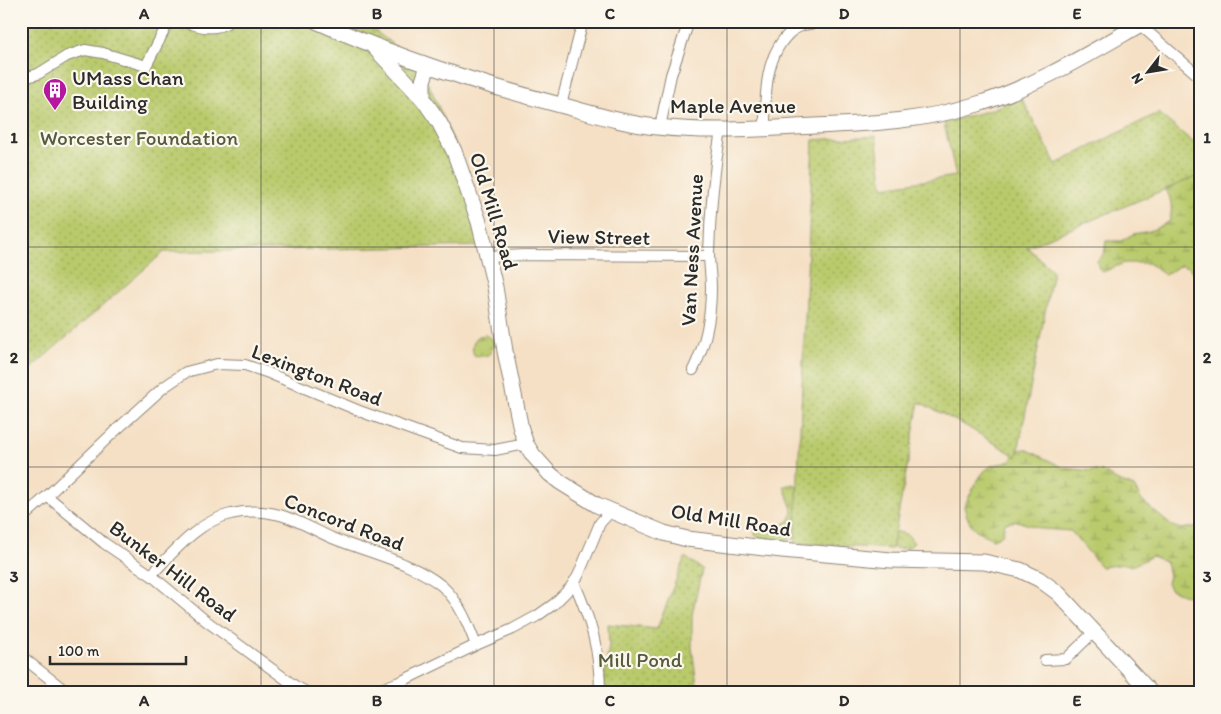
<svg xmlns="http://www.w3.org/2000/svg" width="1221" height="714" viewBox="0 0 1221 714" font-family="Itim,sans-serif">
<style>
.wetland{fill:url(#wetland-marsh);stroke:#727a4c}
.park{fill:url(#park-dots);stroke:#727a4c}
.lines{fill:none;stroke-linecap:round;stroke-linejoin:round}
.street-casing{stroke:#908678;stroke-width:12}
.secondary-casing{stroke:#908678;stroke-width:17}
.street{stroke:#fff;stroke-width:10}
.secondary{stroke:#fff;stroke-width:15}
.grid{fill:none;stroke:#2b2b2b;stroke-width:1;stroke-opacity:0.55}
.labels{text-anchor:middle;stroke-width:4.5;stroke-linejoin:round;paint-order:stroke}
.poi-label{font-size:21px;fill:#2b2b2b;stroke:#fbf7ec;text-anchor:start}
.street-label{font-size:21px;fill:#2b2b2b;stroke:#fbf7ec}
.park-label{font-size:21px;fill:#565b3e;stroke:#fbf7ec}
.neatline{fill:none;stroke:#2b2b2b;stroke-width:2}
.grid-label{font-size:16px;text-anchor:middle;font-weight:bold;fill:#2b2b2b}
</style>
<defs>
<pattern id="wetland-marsh" width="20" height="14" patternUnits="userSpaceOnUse" patternTransform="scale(1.25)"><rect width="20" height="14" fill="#b9ca6c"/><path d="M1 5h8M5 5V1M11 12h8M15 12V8" fill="none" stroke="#97a459"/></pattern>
<pattern id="park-dots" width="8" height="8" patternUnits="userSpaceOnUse" patternTransform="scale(1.25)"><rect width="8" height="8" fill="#b9ca6c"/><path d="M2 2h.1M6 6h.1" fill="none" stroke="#97a459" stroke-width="1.8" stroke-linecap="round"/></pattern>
</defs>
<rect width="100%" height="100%" fill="#fbf7ec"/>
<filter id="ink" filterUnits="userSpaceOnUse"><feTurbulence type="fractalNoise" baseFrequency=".02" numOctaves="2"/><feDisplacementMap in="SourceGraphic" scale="10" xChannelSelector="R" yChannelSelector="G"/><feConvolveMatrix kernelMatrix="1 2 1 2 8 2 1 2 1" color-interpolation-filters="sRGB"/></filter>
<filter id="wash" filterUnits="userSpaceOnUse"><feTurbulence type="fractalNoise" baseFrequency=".0096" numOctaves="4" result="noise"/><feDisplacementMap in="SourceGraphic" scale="20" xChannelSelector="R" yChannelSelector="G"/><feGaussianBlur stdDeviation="1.12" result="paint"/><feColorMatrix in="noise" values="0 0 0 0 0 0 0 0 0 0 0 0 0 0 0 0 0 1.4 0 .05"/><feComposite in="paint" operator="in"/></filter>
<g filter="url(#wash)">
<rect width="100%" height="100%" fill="#f5e0c5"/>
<g class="wetland">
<path d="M1200,164v109l-5,3 -6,-9 -8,-2 -16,10 -17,-12h-24l-21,9 -4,-3 -2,-8 7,-7 2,-13h15l12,-7 17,-3 19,-9c5,-14 2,-29 -9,-39z"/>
<path d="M486,335l6,4 2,4c-3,12 -7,16 -20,12 -3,-6 -2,-15 5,-19z"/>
<path d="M1026,449l38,19 40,4 12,8 18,7 8,14 30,25 9,3 19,-3v75l-30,-12 -3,-6 2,-7 -3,-14 -14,-6 -20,10 -6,-2 -25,3 -30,-36 -29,-2 -25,-8 -12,2 -3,12 -9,4c-19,-9 -24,-12 -29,-33 6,-10 15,-32 24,-38 13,-9 19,2 29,-18z"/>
<path d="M793,484l99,46 16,5 6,8 -6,5 -10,1 -24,-8 -75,-4 -21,5 -15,-1 -8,-6v-4l6,-3 13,1 15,-8 4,-9 -9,-26z"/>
</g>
<g class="park">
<path d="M21,21h341l29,22 27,28 11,14 33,76 27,85 -325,6 -143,125z"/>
<path d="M1021,97l35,67 102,-51 42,35v27l-173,72 26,24 -36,186 -51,-31 -47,-24 -27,147 -97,-6 18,-403 63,-4 7,51 73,-11 -12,-53 46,-13z"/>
<path d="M685,557l17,12 -10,46v32l6,46h-96l7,-47 -1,-22 49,5z"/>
</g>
</g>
<g filter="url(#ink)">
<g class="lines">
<g class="street-casing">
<g id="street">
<path d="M183,21c16,6 32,11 47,0"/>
<path d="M1140,25l60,52"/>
<path d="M793,30l10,-5 23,-4"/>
<path d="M21,79l17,-5 29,-18 18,-6 18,3 43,13 23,-45"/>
<path d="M561,105l22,-84"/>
<path d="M660,127l11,-52 18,-54"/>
<path d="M765,130c0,-33 -1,-77 28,-100l-1,-9"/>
<path d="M487,257l36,-2 186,1"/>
<path d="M693,370c13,-26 18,-53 18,-82 0,-12 -2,-23 -2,-35 1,-41 5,-82 12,-123"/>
<path d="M47,496l67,-64 50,-45 22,-15 31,-8 28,1 21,7 96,40 100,36 33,2 31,-6"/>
<path d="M21,519l26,-23 57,47 47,32 54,45 90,66 13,7"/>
<path d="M151,575c22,-22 47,-54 80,-61 16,-4 33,-3 49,1 18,5 34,15 52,23 34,14 81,24 110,48 17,15 26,38 34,59"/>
<path d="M574,582c17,39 26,68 26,111"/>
<path d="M21,656l47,37"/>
<path d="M1045,660l21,-1 29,-28"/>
<path d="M370,693l32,-12 74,-36 37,-16 24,-13 17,-12 16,-16 8,-12 22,-53 11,-12"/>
</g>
</g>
<g class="secondary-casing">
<g id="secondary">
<path d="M316,21c80,36 162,63 248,85 30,8 62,18 93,21 53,6 105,2 157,-1 55,-2 111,-5 164,-22 59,-18 115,-53 168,-83"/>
<path d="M373,46l50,53 16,23 15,29 25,71 16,65 10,64 16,78 5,15 7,11 17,19 10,8 37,23 67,28 23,6 95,11 109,10 93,2 36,8 19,9 19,14 93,100"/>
<path d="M423,99v-18l5,-15"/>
</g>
</g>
<use href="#street" class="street"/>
<use href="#secondary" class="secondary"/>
</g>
</g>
<path class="grid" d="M261,21v672M494,21v672M727,21v672M960,21v672M21,247h1179M21,467h1179"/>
<defs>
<g id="building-pin" transform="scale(1.25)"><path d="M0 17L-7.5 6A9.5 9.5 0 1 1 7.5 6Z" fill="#b5179e" stroke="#fbf7ec"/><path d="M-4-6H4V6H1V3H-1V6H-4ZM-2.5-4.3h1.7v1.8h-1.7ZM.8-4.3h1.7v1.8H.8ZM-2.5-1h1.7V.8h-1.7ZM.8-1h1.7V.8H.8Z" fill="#fff"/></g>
</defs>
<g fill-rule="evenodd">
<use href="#building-pin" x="55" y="90"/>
</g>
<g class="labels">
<g class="poi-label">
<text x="72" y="85">UMass Chan<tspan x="72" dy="24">Building</tspan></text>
</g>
<g class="street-label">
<text x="733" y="113">Maple Avenue</text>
<text transform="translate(494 211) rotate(73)" y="7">Old Mill Road</text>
<text transform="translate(599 237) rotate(1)" y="7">View Street</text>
<text transform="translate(692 250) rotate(-87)" y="7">Van Ness Avenue</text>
<text transform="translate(317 375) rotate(21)" y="7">Lexington Road</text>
<text transform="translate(731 520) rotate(9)" y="7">Old Mill Road</text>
<text transform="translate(344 522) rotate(21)" y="7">Concord Road</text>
<text transform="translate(173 571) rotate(37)" y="7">Bunker Hill Road</text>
</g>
<g class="park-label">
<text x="139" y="145">Worcester Foundation</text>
<text x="640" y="667">Mill Pond</text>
</g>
</g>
<rect width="1221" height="714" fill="none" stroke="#fbf7ec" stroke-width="55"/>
<g transform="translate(1148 72) rotate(239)" stroke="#fbf7ec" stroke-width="4" paint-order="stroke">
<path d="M0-4L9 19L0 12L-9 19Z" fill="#2b2b2b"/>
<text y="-8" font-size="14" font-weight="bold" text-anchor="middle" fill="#2b2b2b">N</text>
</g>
<path d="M50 656v8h136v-8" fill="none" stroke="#2b2b2b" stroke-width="2.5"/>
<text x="58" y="656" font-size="15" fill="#2b2b2b" stroke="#fbf7ec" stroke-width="4" paint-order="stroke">100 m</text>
<rect x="28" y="28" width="1166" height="658" class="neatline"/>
<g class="grid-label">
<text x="144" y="19">A</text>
<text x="377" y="19">B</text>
<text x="610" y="19">C</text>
<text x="844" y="19">D</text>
<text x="1077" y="19">E</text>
<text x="14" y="143">1</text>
<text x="1207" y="143">1</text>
<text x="14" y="363">2</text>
<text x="1207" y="363">2</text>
<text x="14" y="582">3</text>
<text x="1207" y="582">3</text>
<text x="144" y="706">A</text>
<text x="377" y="706">B</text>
<text x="610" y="706">C</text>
<text x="844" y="706">D</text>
<text x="1077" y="706">E</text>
</g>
</svg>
